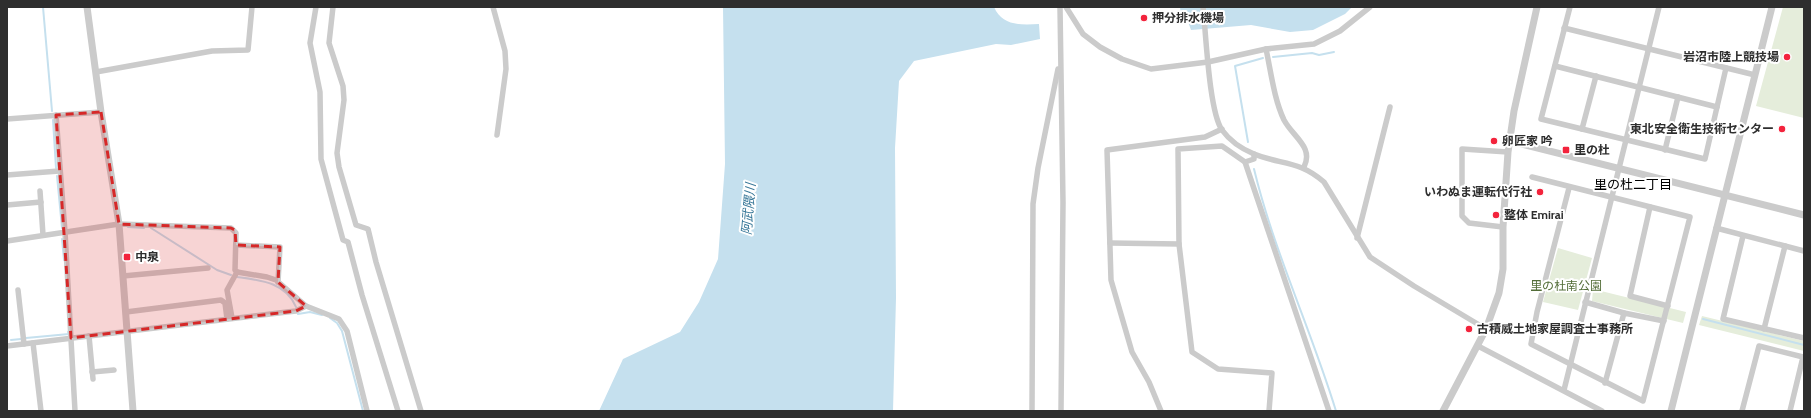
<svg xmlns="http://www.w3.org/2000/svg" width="1811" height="418" viewBox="0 0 1811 418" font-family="Cabin,'Noto Sans JP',sans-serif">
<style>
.green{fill:#e5eddb}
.water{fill:#c5e0ee}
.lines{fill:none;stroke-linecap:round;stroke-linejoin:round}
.stream{stroke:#c5e0ee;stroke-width:2}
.minor{stroke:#cbcbcb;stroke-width:5.5}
.tertiary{stroke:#cbcbcb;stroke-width:7}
.marked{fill:#d62828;fill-opacity:0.2;stroke:#d62828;stroke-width:3;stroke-dasharray:8 5;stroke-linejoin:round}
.poi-dot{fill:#f3233c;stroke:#fff;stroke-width:1.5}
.labels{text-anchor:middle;stroke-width:4;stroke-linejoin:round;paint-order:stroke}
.poi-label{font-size:12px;font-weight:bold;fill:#2e2e2e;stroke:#fff;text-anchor:start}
.park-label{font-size:12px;fill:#536d38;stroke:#fff}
.neighbourhood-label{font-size:13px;fill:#000;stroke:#fff}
.water-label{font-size:13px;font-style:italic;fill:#367697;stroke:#fff}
</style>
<rect width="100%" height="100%" fill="#fff"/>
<g class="green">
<path d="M1783,7h21v111l-48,-12z"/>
<path d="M1558,248l34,10 -14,52 -35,-8z"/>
<path d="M1593,289l93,23 -3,11 -91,-22z"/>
<path d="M1702,316l102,25v10l-105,-26z"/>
</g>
<g class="water">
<path d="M723,7h271c8,19 27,18 45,17l1,15 -29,6 -15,-1 -82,17 -15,20 -4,67 1,150 -3,113h-294l24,-52 57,-27 19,-30 19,-43 7,-95z"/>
<path d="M1180,7h172l-7,7 -32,16 -23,2 -39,-7 -60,5 -4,-11 -6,-2z"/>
</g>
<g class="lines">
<g class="stream">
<path d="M43,7l9,104"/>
<path d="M1273,57l39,-4 7,2 15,-3"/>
<path d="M53,120l3,48"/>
<path d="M1248,142l-13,-76 28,-8"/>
<path d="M1254,169c20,83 57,160 82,242"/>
<path d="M57,176l5,52"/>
<path d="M128,227l16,1"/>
<path d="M151,228l66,42 14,5"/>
<path d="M62,239l2,21"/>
<path d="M237,277c22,3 49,5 59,30"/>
<path d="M298,314l12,-2 12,3"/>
<path d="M330,318l7,5 5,8 21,80"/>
<path d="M1703,319l101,26"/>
<path d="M26,338l43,-4 -1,-2"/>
<path d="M11,340l10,-1"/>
</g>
<g class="minor">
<path d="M316,7l-6,36 10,49 1,67 22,81 5,2 14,53 36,116"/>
<path d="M333,7l-4,36 14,43 1,14 -7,53 2,14 17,58 12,4 8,33 45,149"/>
<path d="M493,7l12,44 1,18 -9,66"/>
<path d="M1060,7l3,196 -2,208"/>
<path d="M1066,7l17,27 17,13 22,12 29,10 57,-7 58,-13 48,-5 26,-13 30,-24"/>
<path d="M1203,7c3,27 6,104 19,123 8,11 20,19 32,24 27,11 45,6 70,28l46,75 44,29 72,43"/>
<path d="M1570,7l-29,112 164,40 21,-91"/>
<path d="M1564,28l191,47"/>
<path d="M1266,49c5,23 8,50 18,71 9,17 30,27 20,47"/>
<path d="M1555,66l162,41"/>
<path d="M96,72l116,-21 36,-1 4,-43"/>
<path d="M56,115l9,117 10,179"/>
<path d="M7,119l94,-7"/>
<path d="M1582,129l14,-53"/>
<path d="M1665,150l13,-53"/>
<path d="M1254,154v5l-9,3 84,249"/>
<path d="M1245,162l-23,-16 -44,3 1,95 13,108 26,17 54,4 -3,38"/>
<path d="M7,175l52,-4"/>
<path d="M1532,177l158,40 -47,184 -112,-57 6,-32 32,-124"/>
<path d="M40,191l3,44"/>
<path d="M7,205l34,-3"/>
<path d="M1650,207l-20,89 38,10"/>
<path d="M1503,227l-34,-4 -7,-7v-67l46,3"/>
<path d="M1716,228l88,23"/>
<path d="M1743,236l-20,83 81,19"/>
<path d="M1357,238l33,-131"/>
<path d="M7,241l112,-17 112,4 5,5 -1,37 2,2 30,5 9,3 30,26 33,13 8,12 20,80"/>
<path d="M1110,243l69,1"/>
<path d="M236,245l44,2 -2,35"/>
<path d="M123,276l85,-8"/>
<path d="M18,290l6,54"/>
<path d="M1585,302l39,11"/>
<path d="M126,312l95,-12 4,3 2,16"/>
<path d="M232,318l-5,-28 10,-18"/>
<path d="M1764,329l21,-83"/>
<path d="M89,336l4,43"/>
<path d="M33,343l8,68"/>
<path d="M7,346l280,-34 9,-1 10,-5"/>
<path d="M1478,346l124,65"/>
<path d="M92,372l22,-2"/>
<path d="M1605,383l19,-70 40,8"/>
<path d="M1564,390l95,-383"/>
<path d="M1032,411l1,-207 5,-36 20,-99"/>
<path d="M1161,411l-12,-29 -17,-30 -21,-72 -4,-130 98,-13 17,-8"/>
<path d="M1742,411l17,-65 44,11 -13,54"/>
</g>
<g class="tertiary">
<path d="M87,7l14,105 18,112 14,187"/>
<path d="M1510,141l294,74"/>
<path d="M1443,411l43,-82 13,-36 4,-24v-42l5,-75 6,-41 23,-104"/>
<path d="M1671,411l101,-404"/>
</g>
</g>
<path class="marked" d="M101,112l18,112 112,4 4,2 1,15 44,2 -2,35 28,24 -10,5 -225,27 -15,-223z"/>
<g class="poi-dot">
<circle cx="1144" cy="18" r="4"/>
<circle cx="1787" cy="57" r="4"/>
<circle cx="1782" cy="129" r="4"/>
<circle cx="1494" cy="141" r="4"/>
<rect x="1562" y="146" width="8" height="8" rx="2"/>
<circle cx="1540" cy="192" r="4"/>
<circle cx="1496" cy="215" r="4"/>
<rect x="123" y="253" width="8" height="8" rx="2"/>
<circle cx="1469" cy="329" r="4"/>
</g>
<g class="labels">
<g class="poi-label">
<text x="1152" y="22">押分排水機場</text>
<text x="1779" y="61" text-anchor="end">岩沼市陸上競技場</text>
<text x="1774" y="133" text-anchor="end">東北安全衛生技術センター</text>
<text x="1502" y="145">卵匠家 吟</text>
<text x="1574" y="154">里の杜</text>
<text x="1532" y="196" text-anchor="end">いわぬま運転代行社</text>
<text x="1504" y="219">整体 Emirai</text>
<text x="135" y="261">中泉</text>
<text x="1477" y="333">古積威土地家屋調査士事務所</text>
</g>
<g class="park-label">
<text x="1566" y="290">里の杜南公園</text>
</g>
<g class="neighbourhood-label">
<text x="1633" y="189">里の杜二丁目</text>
</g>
<g class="water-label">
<text transform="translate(748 209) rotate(-85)" y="5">阿武隈川</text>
</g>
</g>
<rect width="1811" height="418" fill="none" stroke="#2e2e2e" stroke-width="16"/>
</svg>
